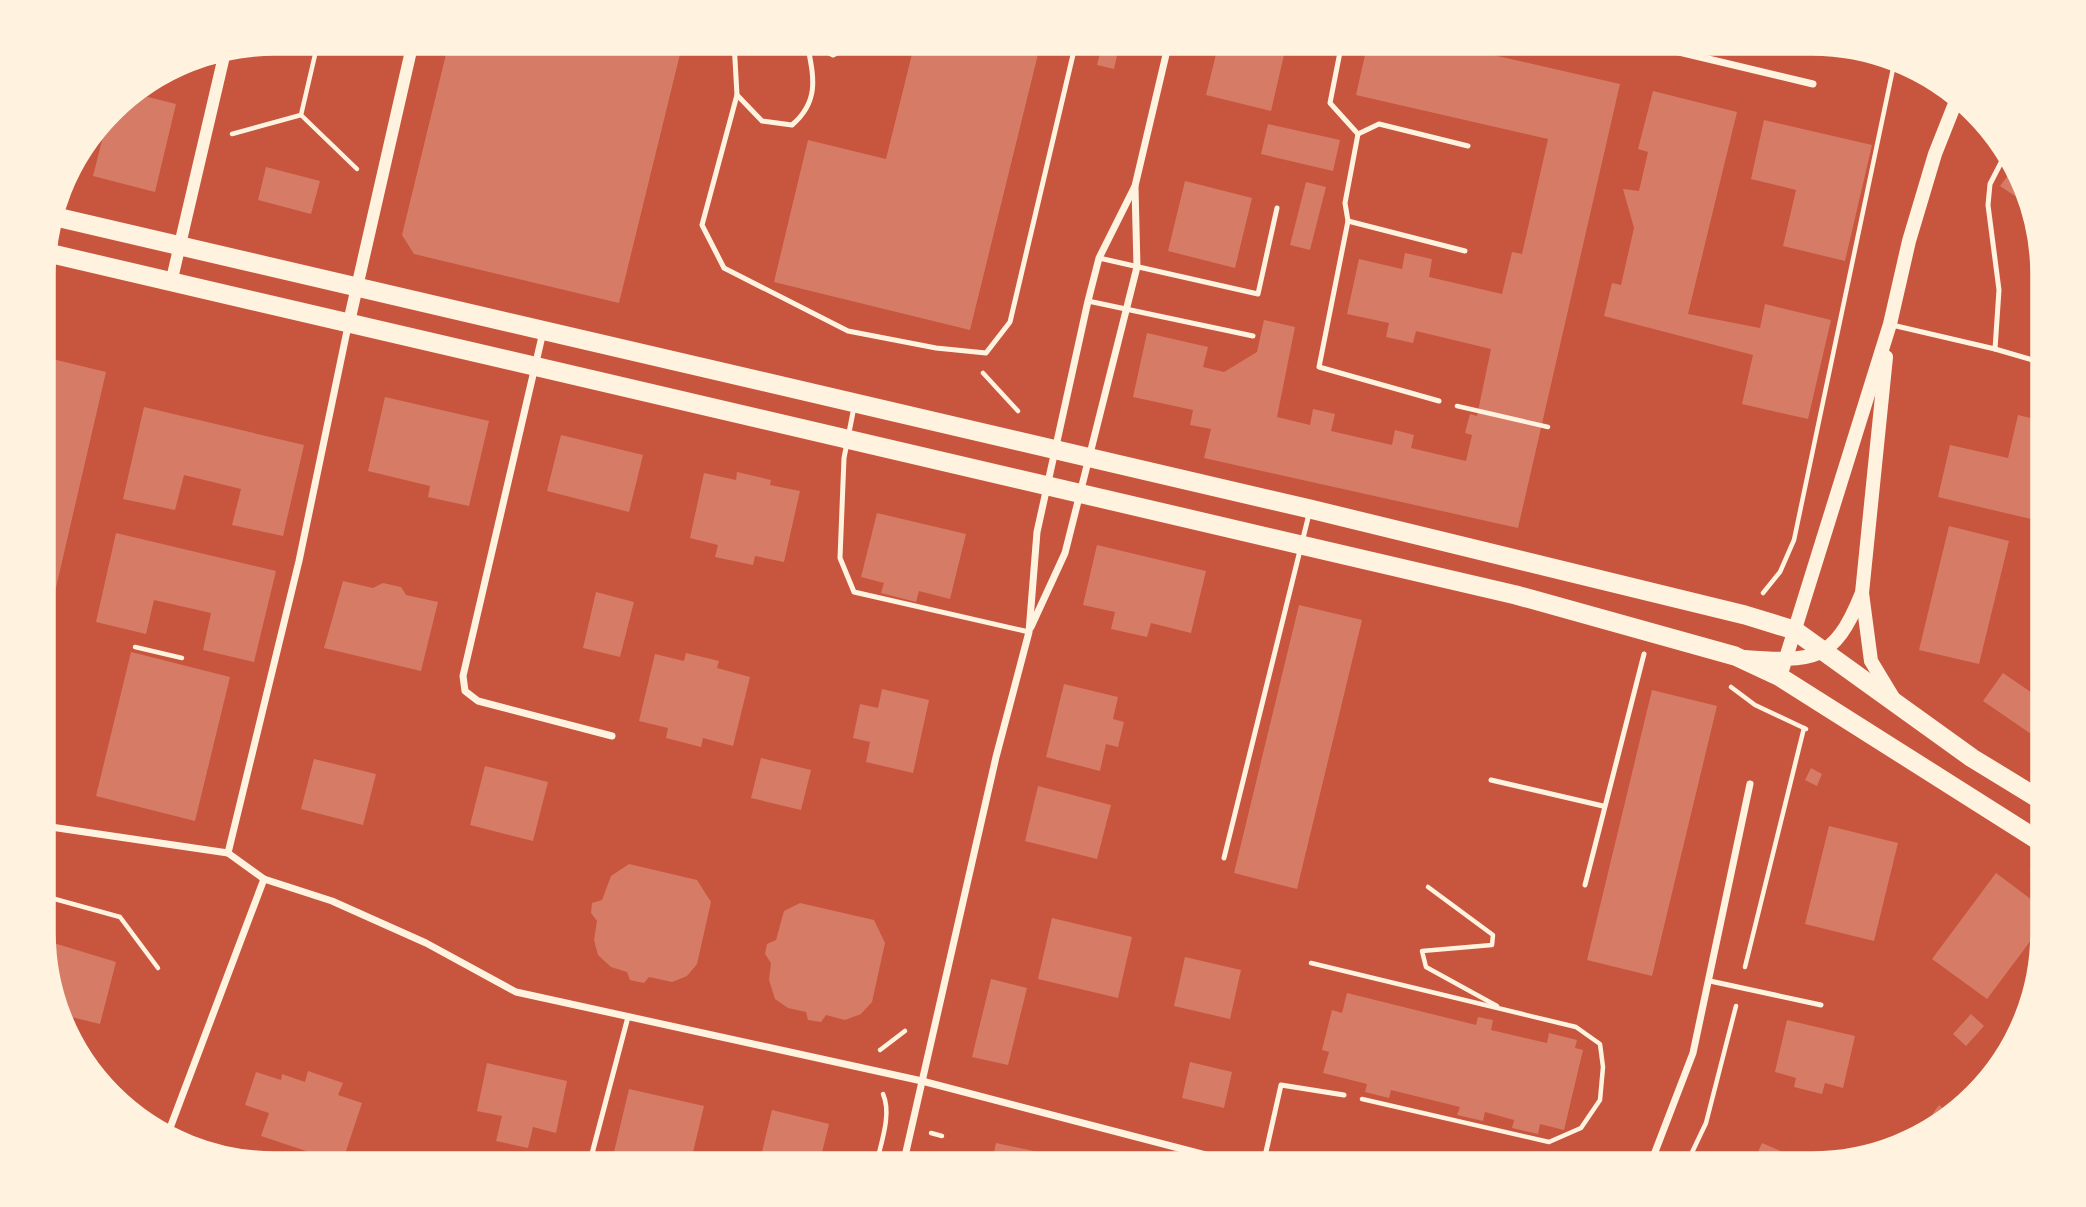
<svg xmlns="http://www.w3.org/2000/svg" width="2086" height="1207" viewBox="0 0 2086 1207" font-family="Literata,serif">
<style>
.building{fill:#d67c66}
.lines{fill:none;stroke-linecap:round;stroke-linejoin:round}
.path{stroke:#fff3e0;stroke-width:4.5}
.service{stroke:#fff3e0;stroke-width:5}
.minor{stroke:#fff3e0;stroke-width:7}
.tertiary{stroke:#fff3e0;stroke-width:12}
.secondary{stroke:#fff3e0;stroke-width:14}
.trunk{stroke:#fff3e0;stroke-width:19}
.rim{fill:none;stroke:#fff3e0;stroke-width:3.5}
</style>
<rect width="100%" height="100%" fill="#c8553d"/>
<g class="building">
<path d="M449,42h234l-64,261 -205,-49 -12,-19z"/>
<path d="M915,42h126l-71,288 -196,-48 34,-142 78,19z"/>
<path d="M1103,42h17l-6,27 -17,-4z"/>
<path d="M1219,42h68l-16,69 -65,-16z"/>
<path d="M1368,42h68l184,42 -102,444 -314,-70 7,-29 -21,-4 3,-15 -60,-13 14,-64 61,14 -5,20 21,5 33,-20 7,-32 31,7 -18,90 33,8 3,-16 22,5 -4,17 61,14 3,-15 19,5 -3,13 55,13 6,-26 -7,-2 5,-19 7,2 14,-67 -75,-18 -3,12 -27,-6 3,-14 -42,-9 12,-55 43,10 3,-16 27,6 -3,18 73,17 10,-42 10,2 26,-115 -192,-44z"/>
<path d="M1653,91l84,21 -49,202 72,14 5,-24 66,16 -23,99 -66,-15 11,-49 -149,-39 8,-33 9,2 13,-57 -11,-39 16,2 9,-39 -10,-3z"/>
<path d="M132,93l44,11 -21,88 -62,-16 15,-59 13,-17z"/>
<path d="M1764,120l108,25 -27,116 -62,-15 13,-56 -45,-11z"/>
<path d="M1268,124l72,16 -7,31 -72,-17z"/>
<path d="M2015,166l5,15 7,23 -27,-18z"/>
<path d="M266,167l54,14 -9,33 -53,-14z"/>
<path d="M1185,181l67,17 -17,70 -67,-17z"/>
<path d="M1306,182l20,5 -16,63 -20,-5z"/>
<path d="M44,357l62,15 -61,263h-1z"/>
<path d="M385,397l104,24 -20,85 -41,-9 2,-11 -62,-15z"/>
<path d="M144,407l160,38 -21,91 -51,-11 9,-36 -57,-14 -9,35 -52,-11z"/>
<path d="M2018,415l25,6v101l-105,-25 12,-52 58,13z"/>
<path d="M561,435l82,20 -14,57 -82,-21z"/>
<path d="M737,472l34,8 -1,5 30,6 -16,71 -29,-6 -2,9 -38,-8 3,-12 -28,-7 14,-65 32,7z"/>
<path d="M877,513l89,21 -16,65 -31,-8 -3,11 -35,-9 3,-10 -23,-6z"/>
<path d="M1949,526l60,15 -30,123 -60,-14z"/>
<path d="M116,533l160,38 -22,91 -51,-12 8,-37 -57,-13 -8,34 -50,-12z"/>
<path d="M1097,545l109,26 -15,62 -40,-10 -4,14 -36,-8 4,-17 -32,-7z"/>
<path d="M343,581l30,7 10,-5 18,4 5,8 32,7 -17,69 -97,-23z"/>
<path d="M596,592l38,10 -14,55 -37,-9z"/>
<path d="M1299,605l63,15 -65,269 -63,-16z"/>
<path d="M131,652l99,25 -35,144 -99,-25z"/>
<path d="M686,653l33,8 -2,7 33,9 -17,69 -30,-8 -2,9 -35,-9 2,-10 -29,-7 16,-67 29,7z"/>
<path d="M2003,673l41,28v42l-61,-42z"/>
<path d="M1064,684l54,13 -5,22 11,3 -6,25 -12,-3 -6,27 -54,-14z"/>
<path d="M882,689l47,11 -16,73 -47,-11 4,-20 -17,-4 7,-34 18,4z"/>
<path d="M1652,690l65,16 -65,270 -65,-16z"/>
<path d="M761,758l50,12 -10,40 -50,-12z"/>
<path d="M314,759l62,15 -13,51 -62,-16z"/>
<path d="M485,766l63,16 -15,59 -63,-16z"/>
<path d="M1811,768l11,6 -5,12 -12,-6z"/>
<path d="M1038,786l73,19 -14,54 -72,-18z"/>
<path d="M1829,826l69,17 -24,98 -69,-17z"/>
<path d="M629,864l68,16 14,22 -14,62 -10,12 -15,6 -23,-5 -5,6 -14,-3 -3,-8 -16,-5 -13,-12 -4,-15 3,-19 -6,-8 1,-10 10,-3 9,-24z"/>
<path d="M1996,873l48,36v14l-57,76 -55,-40z"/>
<path d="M800,903l74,17 11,23 -13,59 -11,12 -16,6 -19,-5 -5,7 -13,-2 -2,-8 -18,-4 -13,-9 -6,-19 2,-17 -6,-9 2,-10 9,-4 8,-29z"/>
<path d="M1052,918l80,19 -14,61 -80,-19z"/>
<path d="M44,940l72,22 -16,62 -37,-9 -19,-52z"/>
<path d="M1185,957l56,13 -11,49 -56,-13z"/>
<path d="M991,979l36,9 -19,77 -36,-8z"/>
<path d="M1347,993l129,32 2,-8 15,3 -2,10 56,13 2,-10 28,7 -2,8 8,2 -19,80 -24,-6 -2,10 -26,-6 2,-8 -29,-8 -2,9 -26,-6 3,-8 -69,-17 -2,8 -24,-6 2,-8 -44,-11 6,-21 -7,-2 10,-40 10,3z"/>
<path d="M1971,1014l13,12 -18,20 -13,-12z"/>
<path d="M1787,1020l68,16 -12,52 -18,-5 -3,11 -28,-7 2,-9 -21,-6z"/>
<path d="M1190,1062l42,10 -8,36 -42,-10z"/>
<path d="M487,1063l80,18 -11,52 -23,-6 -5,21 -32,-7 6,-25 -25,-5z"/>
<path d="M308,1071l35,12 -5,12 24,8 -20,60 -81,-27 8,-23 -24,-8 11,-33 25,8 1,-6 23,8z"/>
<path d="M629,1089l75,17 -14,59h-59l2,-8 -19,-5z"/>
<path d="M1939,1105l10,8 -21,21 -7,2 -3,-2z"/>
<path d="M772,1110l57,14 -10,41h-41l-18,-5z"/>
<path d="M996,1143l47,10 -3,12h-49z"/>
<path d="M1762,1143l51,22h-61z"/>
<path d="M453,1153l35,9 -1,3h-37z"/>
</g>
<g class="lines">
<g class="path">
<path d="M318,42l-17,73 56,54"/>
<path d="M232,134l69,-19"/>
<path d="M983,373l35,38"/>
<path d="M1457,406l91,21"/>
<path d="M1763,593l17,-21 14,-32 100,-476"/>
<path d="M135,647l47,11"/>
<path d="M1731,687l24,18 51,24"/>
<path d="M2033,871l11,7"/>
<path d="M1428,887l65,48 -1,10 -70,6 4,16 71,39"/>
<path d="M44,896l76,21 38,51"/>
<path d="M1311,963l265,64 24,17 3,23 -3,33 -19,28 -32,14 -187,-43"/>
<path d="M1745,967l59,-239"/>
<path d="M880,1050l25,-19"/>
<path d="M931,1133l11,3"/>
<path d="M876,1165c5,-22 16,-51 7,-71"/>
<path d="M1686,1165l20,-42 30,-117"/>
</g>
<g class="service">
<path d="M734,42l3,53 25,26 30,4c29,-25 21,-50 15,-83"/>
<path d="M808,42l25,13 29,-13"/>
<path d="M1342,42l-12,61 28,31 -13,69 3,18 -29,146 120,34"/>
<path d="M737,95l-35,130 22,43 124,63 88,17 50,5 24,-31 66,-280"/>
<path d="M1358,134l21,-10 89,22"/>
<path d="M1348,221l117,30"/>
<path d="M1099,258l159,36 19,-86"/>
<path d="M1088,301l165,35"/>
<path d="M1892,325l103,24 4,-59 -11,-85 2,-21 17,-33"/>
<path d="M1995,349l48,14"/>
<path d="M854,407l-10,51 -4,100 14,34 175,40"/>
<path d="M1491,780l112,26"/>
<path d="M1224,858l85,-344"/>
<path d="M1585,885l59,-231"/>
<path d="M1710,981l111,24"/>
<path d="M589,1165l39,-148"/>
<path d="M1263,1165l18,-80 63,10"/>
</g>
<g class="minor">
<path d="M1637,42l176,42"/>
<path d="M543,332l-80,344 2,15 13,10 134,35"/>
<path d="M1031,627l34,-74 72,-286 -2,-80"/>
<path d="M44,826l184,27 36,26 68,22 94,42 90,49 406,89 322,84"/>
<path d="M228,853l71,-292 49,-235"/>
<path d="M167,1136l97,-257"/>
<path d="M903,1165l93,-408 33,-125 8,-100 51,-231 11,-43 36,-72 34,-144"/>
<path d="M1650,1165l43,-112 57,-269"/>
</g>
<g class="tertiary">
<path d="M171,283l54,-231"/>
<path d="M349,322l64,-280"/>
</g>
<g class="secondary">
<path d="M1886,357l-24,236 9,68 23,38"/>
<path d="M1744,657c69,5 90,5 117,-62"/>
<path d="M1780,677l110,-353 19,-83 26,-87 21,-53"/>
</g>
<g class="trunk">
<path d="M52,216l1258,293 435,106 49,15 178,128 72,44"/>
<path d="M44,252l1472,343 219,61 45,21 264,167"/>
</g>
</g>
<path d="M0 0H2086V1207H0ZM274 54H1812A220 220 0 0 1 2032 274V933A220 220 0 0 1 1812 1153H274A220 220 0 0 1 54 933V274A220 220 0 0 1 274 54Z" fill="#fff3e0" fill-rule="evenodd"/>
<path class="rim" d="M274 54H1812A220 220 0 0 1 2032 274V933A220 220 0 0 1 1812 1153H274A220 220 0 0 1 54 933V274A220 220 0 0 1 274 54Z"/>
</svg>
